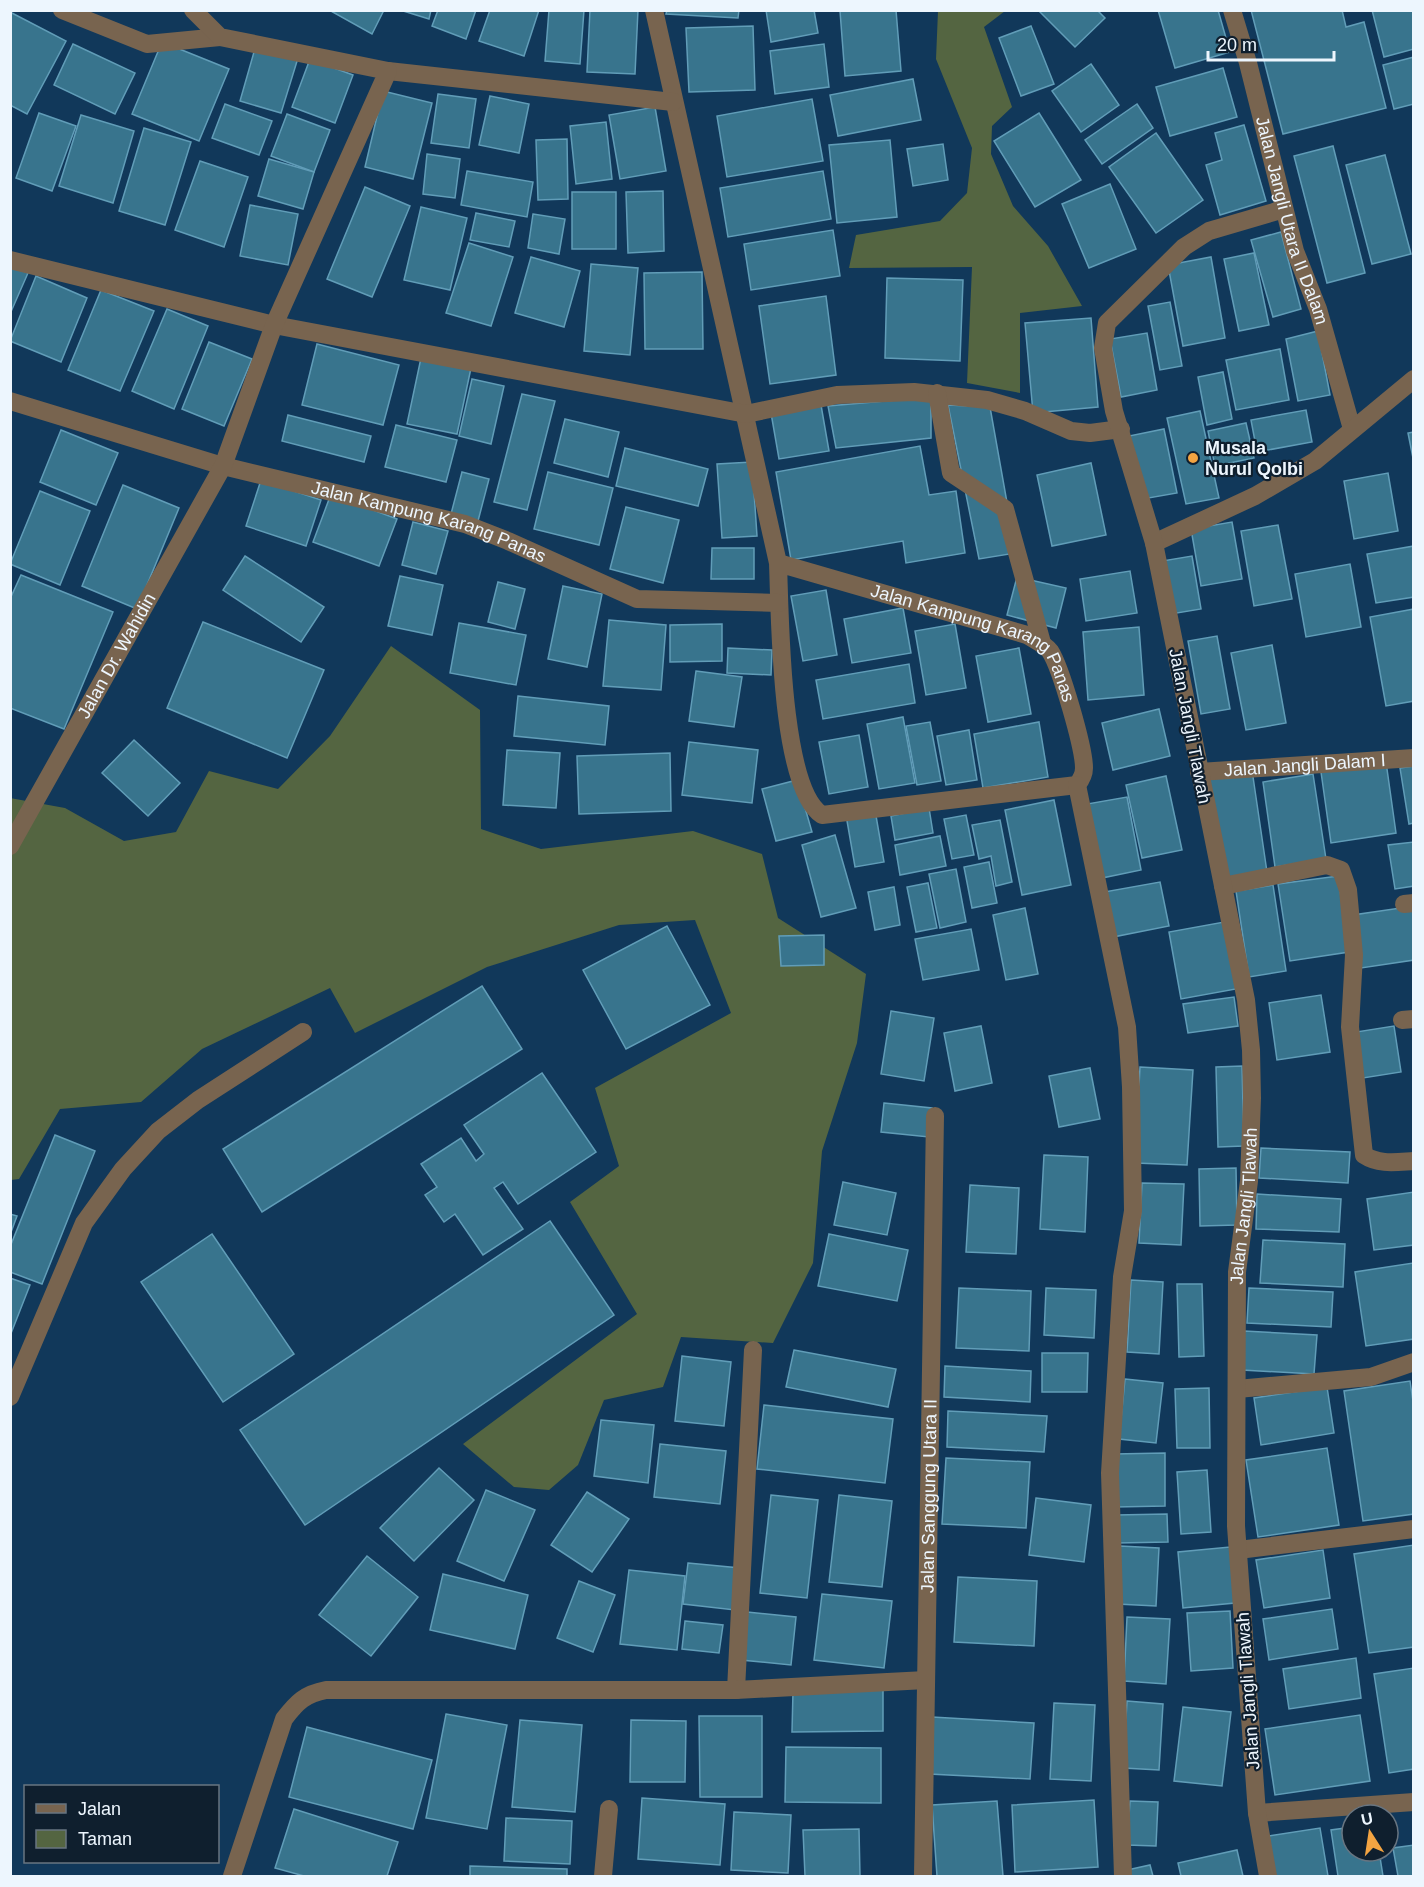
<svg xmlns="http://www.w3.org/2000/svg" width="1424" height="1887" viewBox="0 0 1424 1887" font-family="Helvetica,sans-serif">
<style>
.green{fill:#546541}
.building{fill:#38748d;stroke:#619db8;stroke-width:1.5}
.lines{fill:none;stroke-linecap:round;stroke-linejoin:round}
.minor{stroke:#78644f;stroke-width:18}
.poi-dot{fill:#f3a442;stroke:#0f1f2e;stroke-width:2}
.labels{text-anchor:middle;stroke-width:4.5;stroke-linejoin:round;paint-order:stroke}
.street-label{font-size:18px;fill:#edf6fe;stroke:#0f1f2e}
.poi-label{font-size:18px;font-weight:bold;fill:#edf6fe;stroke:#0f1f2e;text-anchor:start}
</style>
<rect width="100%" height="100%" fill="#11385a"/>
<g class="green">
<path d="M938,11h67l-21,16 28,80 -20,19 -1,28 22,52 35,40 34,60 -62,7v80l-53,-10 5,-116 -123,1 7,-33 84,-14 27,-28 5,-45 -36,-89z"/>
<path d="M391,646l89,64 1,119 60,20 152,-18 69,23 16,64 88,56 -9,69 -35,108 -9,112 -40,80 -92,-6 -18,50 -59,13 -26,65 -29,25 -35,-3 -51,-43 174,-130 -67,-112 49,-36 -24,-78 136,-75 -36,-93 -76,5 -132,42 -132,66 -25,-45 -128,61 -61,53 -81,7 -41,70 -8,1 -1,-382 55,10 59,33 52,-9 33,-61 69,18 52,-53z"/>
</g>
<g class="building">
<path d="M329,10h55l-12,24z"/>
<path d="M400,10h31l-2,9z"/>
<path d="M438,10h38l-10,29 -34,-13z"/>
<path d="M490,10h49l-15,46 -45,-15z"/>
<path d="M549,10h35l-4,54 -35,-3z"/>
<path d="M590,10h48l-3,64 -48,-2z"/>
<path d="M667,10h72l-1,8 -72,-4z"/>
<path d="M766,10h48l4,23 -47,9z"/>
<path d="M896,10l5,61 -56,5 -5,-65z"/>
<path d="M1038,10h59l8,8 -30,29z"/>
<path d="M1158,10h60l12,42 -55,16z"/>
<path d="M1251,10h91l4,17 18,-5 22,86 -103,26z"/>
<path d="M1372,10h42v39l-30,8z"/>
<path d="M10,12l56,29 -39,73 -17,-9z"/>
<path d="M753,26l2,64 -66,2 -3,-64z"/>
<path d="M1031,26l23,58 -33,12 -22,-58z"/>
<path d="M162,42l67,27 -30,72 -67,-27z"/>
<path d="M73,44l62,29 -20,41 -61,-29z"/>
<path d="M824,44l5,43 -54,7 -5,-43z"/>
<path d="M256,45l42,13 -17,55 -41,-12z"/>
<path d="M1414,57v47l-20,5 -11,-44z"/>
<path d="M310,59l43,16 -18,48 -43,-16z"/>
<path d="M1091,64l28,41 -38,27 -29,-41z"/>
<path d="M1223,68l14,49 -67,19 -14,-49z"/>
<path d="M913,79l8,41 -83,16 -8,-41z"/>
<path d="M383,91l49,12 -19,76 -48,-12z"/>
<path d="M438,94l38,5 -7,49 -38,-5z"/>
<path d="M490,96l39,8 -10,49 -40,-8z"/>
<path d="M812,99l11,62 -96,16 -10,-61z"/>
<path d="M225,104l47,17 -13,34 -47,-17z"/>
<path d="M1137,104l16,24 -51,36 -17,-24z"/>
<path d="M655,107l11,64 -46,8 -11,-64z"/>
<path d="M39,113l37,13 -24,65 -36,-13z"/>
<path d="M1039,113l42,67 -46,27 -41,-66z"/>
<path d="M287,114l43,16 -16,42 -43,-16z"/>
<path d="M81,115l53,16 -21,72 -54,-17z"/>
<path d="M606,122l6,57 -36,5 -6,-58z"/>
<path d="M1244,125l22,76 -46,14 -14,-50 16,-5 -7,-27z"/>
<path d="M144,128l47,14 -26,83 -46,-14z"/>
<path d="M1156,133l47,67 -47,33 -47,-66z"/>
<path d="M567,139l1,60 -30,1 -2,-60z"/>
<path d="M890,140l7,77 -60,6 -8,-78z"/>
<path d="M943,144l5,36 -35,6 -6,-37z"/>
<path d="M1333,146l32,127 -38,10 -33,-127z"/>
<path d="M427,154l33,5 -5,39 -32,-4z"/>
<path d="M1385,155l26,99 -39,10 -26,-99z"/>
<path d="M269,159l45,13 -11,37 -45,-13z"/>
<path d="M200,161l48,16 -24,70 -49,-17z"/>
<path d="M467,171l66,11 -6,35 -66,-12z"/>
<path d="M823,171l8,48 -103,18 -8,-49z"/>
<path d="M1110,184l26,65 -47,19 -27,-64z"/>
<path d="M365,187l45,19 -38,91 -45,-18z"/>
<path d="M663,191l1,60 -36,2 -2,-61z"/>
<rect x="572" y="192" width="44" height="57"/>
<path d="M250,205l48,9 -10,51 -48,-9z"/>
<path d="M421,207l46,11 -17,72 -46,-10z"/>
<path d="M476,213l39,8 -6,26 -39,-7z"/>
<path d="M533,214l32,5 -6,35 -31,-6z"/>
<path d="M833,230l7,46 -89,14 -7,-46z"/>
<path d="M1281,232l20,77 -28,8 -22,-77z"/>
<path d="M469,243l44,14 -22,69 -45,-13z"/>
<path d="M1254,253l15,72 -30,6 -15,-72z"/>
<path d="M531,257l49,14 -16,56 -49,-14z"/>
<path d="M1211,257l14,81 -42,8 -15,-81z"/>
<path d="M591,264l47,4 -8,87 -46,-4z"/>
<path d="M10,265l18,8 -18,41z"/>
<path d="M702,272l1,77h-58l-1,-76z"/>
<path d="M36,276l51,22 -26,64 -51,-21z"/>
<path d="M887,278l76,2 -3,81 -75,-3z"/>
<path d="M101,290l53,21 -34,80 -52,-21z"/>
<path d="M826,296l10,79 -66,9 -11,-78z"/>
<path d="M1170,302l12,64 -22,4 -12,-64z"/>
<path d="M167,309l41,17 -34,83 -42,-18z"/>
<path d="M1091,318l7,89 -65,6 -8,-90z"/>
<path d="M1318,331l12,64 -32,6 -12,-62z"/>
<path d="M1147,333l10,57 -36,7 -11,-58z"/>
<path d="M209,342l43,17 -28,67 -42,-17z"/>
<path d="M317,344l82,21 -16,60 -81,-20z"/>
<path d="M1280,349l9,51 -53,10 -10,-50z"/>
<path d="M421,358l50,10 -14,66 -50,-10z"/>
<path d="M1223,372l9,47 -25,6 -9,-48z"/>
<path d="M472,379l32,7 -13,58 -32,-8z"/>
<path d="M522,394l33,7 -28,109 -33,-8z"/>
<path d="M931,397v41l-95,10 -8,-42z"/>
<path d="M821,405l8,46 -50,8 -8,-46z"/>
<path d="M948,405l42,2 26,146 -37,6z"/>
<path d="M1306,410l6,32 -55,10 -6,-32z"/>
<path d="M1200,411l19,87 -33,6 -19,-86z"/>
<path d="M288,415l83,21 -7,26 -82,-21z"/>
<path d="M565,419l54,13 -11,45 -54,-14z"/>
<path d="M1246,423l8,35 -39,8 -7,-35z"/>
<path d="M396,425l61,15 -11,42 -61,-15z"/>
<path d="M1164,429l13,64 -34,6 -14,-63z"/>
<path d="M61,430l57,23 -22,52 -56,-23z"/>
<path d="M1414,432v31l-6,-30z"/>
<path d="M920,446l9,49 27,-4 9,62 -59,10 -3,-22 -112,19 -15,-88z"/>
<path d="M625,448l83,21 -10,37 -82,-20z"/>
<path d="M752,462l5,74 -35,2 -5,-74z"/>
<path d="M1091,463l15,72 -54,11 -15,-71z"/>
<path d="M462,472l27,7 -11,42 -27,-7z"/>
<path d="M548,472l65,16 -14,57 -65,-16z"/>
<path d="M1388,473l10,58 -44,8 -10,-58z"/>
<path d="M261,480l60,20 -15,46 -60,-20z"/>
<path d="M123,485l56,23 -42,101 -55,-23z"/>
<path d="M40,491l50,20 -30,74 -50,-21z"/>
<path d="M331,494l66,25 -18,47 -66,-24z"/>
<path d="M626,507l53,13 -16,63 -53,-14z"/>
<path d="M413,522l35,9 -12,43 -34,-9z"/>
<path d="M1232,522l10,57 -41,7 -10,-57z"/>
<path d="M1278,525l14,74 -38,7 -13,-75z"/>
<path d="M1414,546v51l-38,6 -9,-49z"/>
<path d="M712,548h42v31h-43z"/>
<path d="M245,556l79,51 -23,35 -78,-52z"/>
<path d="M1192,556l9,53 -30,5 -9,-53z"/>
<path d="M1350,564l11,63 -55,10 -11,-63z"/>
<path d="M1130,571l7,42 -51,8 -6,-42z"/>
<path d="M21,575l92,37 -49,117 -54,-21v-109z"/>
<path d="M400,576l43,9 -11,50 -44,-9z"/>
<path d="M1017,577l49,11 -10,40 -49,-13z"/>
<path d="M498,582l27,7 -10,40 -27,-7z"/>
<path d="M563,586l39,8 -15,73 -39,-8z"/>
<path d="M826,590l11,65 -34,6 -12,-65z"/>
<path d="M903,608l8,45 -59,10 -8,-44z"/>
<path d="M1414,609v92l-28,5 -16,-89z"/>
<path d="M609,620l57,5 -5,65 -58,-4z"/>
<path d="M203,622l121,48 -37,88 -120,-50z"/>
<path d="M459,623l67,12 -10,50 -66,-12z"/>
<path d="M722,624v37l-52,1v-37z"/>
<path d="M955,624l11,64 -40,7 -11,-64z"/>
<path d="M1139,627l5,68 -56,5 -5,-68z"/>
<path d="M1217,636l13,73 -29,5 -13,-73z"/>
<path d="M1272,645l14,78 -40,7 -15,-77z"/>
<path d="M728,648l44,2 -1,25 -44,-2z"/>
<path d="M1019,648l12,66 -43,8 -12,-66z"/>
<path d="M909,664l6,39 -92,16 -7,-39z"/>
<path d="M696,671l46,6 -8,50 -45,-6z"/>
<path d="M518,696l91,10 -4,39 -91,-9z"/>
<path d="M1159,709l11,47 -57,14 -11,-47z"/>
<path d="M903,717l12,66 -36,6 -12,-65z"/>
<path d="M930,722l11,59 -24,4 -11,-59z"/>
<path d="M1039,722l9,55 -65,11 -9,-54z"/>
<path d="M969,730l8,50 -31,5 -9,-49z"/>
<path d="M859,735l9,52 -39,7 -10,-52z"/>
<path d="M134,740l46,43 -32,33 -46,-43z"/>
<path d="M689,742l69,8 -6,53 -70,-8z"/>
<path d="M507,750l53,3 -4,55 -53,-3z"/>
<path d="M670,753l1,58 -92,3 -2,-58z"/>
<path d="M1386,762l10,71 -65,10 -10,-71z"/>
<path d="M1414,766v57l-5,1 -9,-56z"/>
<path d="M1252,770l15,102 -44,6 -14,-101z"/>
<path d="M1313,774l13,85 -51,8 -12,-85z"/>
<path d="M1166,776l16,74 -40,8 -16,-73z"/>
<path d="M797,780l15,52 -36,9 -14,-52z"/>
<path d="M1127,797l14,73 -39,8 -15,-74z"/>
<path d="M1054,800l17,85 -49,10 -17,-85z"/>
<path d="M929,808l4,25 -38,7 -4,-24z"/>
<path d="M875,810l9,52 -29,5 -9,-52z"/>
<path d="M966,815l8,40 -22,4 -8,-40z"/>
<path d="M1000,820l12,62 -16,4 -5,-30 -12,3 -7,-34z"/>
<path d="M835,835l21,73 -35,9 -19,-72z"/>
<path d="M940,836l6,30 -46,9 -5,-30z"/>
<path d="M1414,842v44l-19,3 -7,-44z"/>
<path d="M989,862l8,41 -25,5 -8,-41z"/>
<path d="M956,869l10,53 -26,6 -11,-54z"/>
<path d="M1338,876l11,76 -59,9 -12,-77z"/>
<path d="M1160,882l9,44 -56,11 -9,-45z"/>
<path d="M928,883l9,45 -21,4 -9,-45z"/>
<path d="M1273,885l13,86 -37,6 -13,-86z"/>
<path d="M894,887l6,38 -25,5 -7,-38z"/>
<path d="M1414,906v54l-53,8 -8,-53z"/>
<path d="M1025,908l13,66 -32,6 -13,-65z"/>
<path d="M1224,922l12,67 -55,10 -12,-67z"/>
<path d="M667,926l43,79 -84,44 -43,-79z"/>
<path d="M971,929l8,41 -56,10 -8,-41z"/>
<path d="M824,935v30l-43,1 -2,-30z"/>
<path d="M482,986l40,63 -260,163 -39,-63z"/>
<path d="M1321,995l9,57 -53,8 -8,-57z"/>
<path d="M1234,997l4,29 -50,7 -5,-29z"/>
<path d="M891,1011l43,7 -10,63 -43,-7z"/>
<path d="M981,1026l11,57 -37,8 -11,-58z"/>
<path d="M1394,1026l7,46 -38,6 -7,-46z"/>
<path d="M1242,1066l2,80 -26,1 -2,-80z"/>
<path d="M1140,1067l53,3 -6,95 -52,-2z"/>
<path d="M1090,1068l10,51 -41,8 -10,-51z"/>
<path d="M542,1073l54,79 -78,52 -15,-22 -9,6 29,41 -40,26 -28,-41 -11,8 -19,-27 12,-8 -16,-23 40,-26 15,23 8,-7 -20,-29z"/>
<path d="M884,1103l48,5 -3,29 -48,-5z"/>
<path d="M55,1135l40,16 -53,133 -32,-12v-25z"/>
<path d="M1261,1148l89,4 -2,31 -89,-5z"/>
<path d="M1044,1155l44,2 -3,75 -45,-3z"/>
<path d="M1236,1168l1,57 -37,1 -1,-57z"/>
<path d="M843,1182l53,11 -9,42 -53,-10z"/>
<path d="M1142,1183l42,1 -3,61 -42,-2z"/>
<path d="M970,1185l49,3 -3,66 -50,-2z"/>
<path d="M1414,1192v53l-40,5 -7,-51z"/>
<path d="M1257,1194l84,5 -2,33 -83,-3z"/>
<path d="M10,1214l7,2 -7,19z"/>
<path d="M550,1221l64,94 -309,210 -65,-95z"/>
<path d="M212,1234l82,120 -71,48 -82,-120z"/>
<path d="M829,1234l79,16 -11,51 -79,-15z"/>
<path d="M1263,1240l82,4 -2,43 -83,-4z"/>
<path d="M1413,1263l1,76 -48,7 -11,-74z"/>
<path d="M10,1278l20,7 -20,51z"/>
<path d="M1131,1280l32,2 -4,72 -32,-2z"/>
<path d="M1177,1284h25l2,72 -25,1z"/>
<path d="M959,1288l72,3 -2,60 -73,-3z"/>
<path d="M1046,1288l50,2 -2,48 -50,-3z"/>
<path d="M1249,1288l84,4 -2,35 -84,-4z"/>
<path d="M1244,1331l73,4 -3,39 -72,-4z"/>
<path d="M794,1350l102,19 -8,38 -102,-20z"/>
<path d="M1042,1353h46l-1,39h-45z"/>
<path d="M682,1356l49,6 -7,64 -49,-5z"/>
<path d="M945,1366l86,5 -1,31 -86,-5z"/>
<path d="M1125,1379l38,4 -7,60 -37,-4z"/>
<path d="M1410,1381l4,27v106l-51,7 -19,-130z"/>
<path d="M1327,1387l7,46 -73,12 -7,-47z"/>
<path d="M1209,1388l1,60h-33l-2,-59z"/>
<path d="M764,1405l129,14 -8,64 -128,-14z"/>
<path d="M948,1411l99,5 -3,36 -97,-5z"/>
<path d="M601,1420l53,5 -6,58 -54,-7z"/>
<path d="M660,1444l66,7 -6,53 -66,-7z"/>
<path d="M1327,1448l12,77 -81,12 -12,-77z"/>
<path d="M1165,1453v53l-50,1 -1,-53z"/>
<path d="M946,1458l84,4 -4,66 -84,-4z"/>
<path d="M439,1468l35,32 -60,61 -34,-33z"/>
<path d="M1207,1470l4,62 -30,2 -4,-62z"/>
<path d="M486,1490l49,20 -31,71 -47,-20z"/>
<path d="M587,1492l42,27 -37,53 -41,-27z"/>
<path d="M771,1495l47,5 -11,98 -47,-5z"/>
<path d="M839,1495l53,6 -10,86 -53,-5z"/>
<path d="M1036,1498l55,7 -7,57 -55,-7z"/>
<path d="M1167,1514l1,28 -51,1 -1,-28z"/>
<path d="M1414,1545v102l-45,6 -15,-99z"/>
<path d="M1120,1546l39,2 -3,58 -39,-2z"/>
<path d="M1230,1547l5,56 -52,5 -5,-56z"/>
<path d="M1323,1550l7,48 -66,10 -8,-48z"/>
<path d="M367,1556l51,41 -47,59 -52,-41z"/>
<path d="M688,1563l52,5 -5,42 -52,-6z"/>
<path d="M629,1570l56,6 -8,74 -57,-6z"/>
<path d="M443,1574l85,21 -13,54 -85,-19z"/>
<path d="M958,1577l79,4 -3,65 -80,-4z"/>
<path d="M579,1581l36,14 -22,57 -36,-14z"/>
<path d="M822,1594l70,7 -8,67 -70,-8z"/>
<path d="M1332,1609l6,40 -69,11 -6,-41z"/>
<path d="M1230,1611l3,57 -42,3 -4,-58z"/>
<path d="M747,1612l49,5 -5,48 -50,-5z"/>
<path d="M1127,1617l43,2 -4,65 -42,-3z"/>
<path d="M685,1621l38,4 -4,28 -37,-4z"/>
<path d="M1356,1658l5,40 -72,11 -6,-40z"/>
<path d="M1414,1668v101l-25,4 -15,-99z"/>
<path d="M883,1690v41l-91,1 1,-41z"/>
<path d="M1127,1701l36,3 -4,66 -36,-2z"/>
<path d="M1054,1703l41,2 -4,76 -41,-2z"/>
<path d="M1183,1707l48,5 -9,74 -48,-5z"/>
<path d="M446,1714l61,11 -20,104 -61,-11z"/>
<path d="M1360,1715l10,66 -95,14 -10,-66z"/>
<path d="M699,1716h63v81h-62z"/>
<path d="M932,1717l102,6 -4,56 -101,-5z"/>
<path d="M520,1720l62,5 -7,87 -63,-5z"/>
<path d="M631,1720l55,1 -1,61h-55z"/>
<path d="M307,1727l125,33 -19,69 -124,-32z"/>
<path d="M786,1747l95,1v55l-96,-1z"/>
<path d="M642,1798l83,6 -5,61 -82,-6z"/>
<path d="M1094,1800l4,67 -83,5 -3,-67z"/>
<path d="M997,1801l6,75h-66l-5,-71z"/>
<path d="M1130,1801l28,1 -2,44 -29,-1z"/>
<path d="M294,1809l104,33 -11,34h-83l-29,-8z"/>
<path d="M734,1812l57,3 -3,58 -57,-3z"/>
<path d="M506,1818l66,3 -2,43 -66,-3z"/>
<path d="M1352,1827v24h27l4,25h-45l-7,-46z"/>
<path d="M1320,1828l8,48h-53l-6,-40z"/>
<path d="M859,1829l1,47h-55l-2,-46z"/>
<path d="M1414,1845v31h-16l-5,-28z"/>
<path d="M1237,1850l6,26h-62l-3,-13z"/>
<path d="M1150,1865l3,11h-24l-2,-6z"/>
<path d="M470,1866l97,3v7h-97z"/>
</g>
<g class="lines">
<g class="minor">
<path d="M62,10l85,34 73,-7"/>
<path id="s1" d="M654,10l124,553 249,72c8,5 17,9 23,16 11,17 34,97 34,117 0,7 -3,12 -7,17l-255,30c-42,-27 -42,-201 -44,-252"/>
<path id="s2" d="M1232,10l16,53 47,188 23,58 34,120"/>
<path d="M388,71l285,31"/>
<path d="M10,260l264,65 472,89 91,-19 77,-3 73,8 38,11 46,20 19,2 31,-4"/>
<path d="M937,393l14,80 54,36 37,134"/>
<path id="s3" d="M10,401l213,65 242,58 43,17 129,58 142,4"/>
<path d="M1154,543l101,-47 60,-35 99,-82"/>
<path id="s4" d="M1199,772l215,-14"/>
<path d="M1077,785l50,242 4,60 2,124 -11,66 -12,196 13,403"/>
<path id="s5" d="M10,846l213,-380 51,-141 114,-254 -168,-34 -27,-27"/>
<path d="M1223,886l104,-21 14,5 7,20 6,65 -4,72 14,128c15,10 32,7 50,6"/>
<path d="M1404,904l10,-1"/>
<path d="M1402,1020l12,-1"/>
<path d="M1237,1389l134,-12 43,-15"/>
<path d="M10,1397l74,-174 39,-54 35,-38 40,-31 105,-68"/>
<path d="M1238,1550l176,-21"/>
<path d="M736,1690l17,-340"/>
<path d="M1257,1813l157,-11"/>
<path d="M232,1876l52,-157c13,-17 21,-25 42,-29h410l190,-10"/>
<path d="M603,1876l6,-67"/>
<path id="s6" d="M923,1876l12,-760"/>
<path id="s7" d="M1268,1876l-11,-63 -21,-287 1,-254 12,-91 3,-83 -1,-48 -5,-50 -92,-457 -40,-132 -11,-63 4,-25 77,-76 25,-16 75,-22"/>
</g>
</g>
<circle class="poi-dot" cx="1193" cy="458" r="6"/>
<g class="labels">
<g class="street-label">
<text dy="6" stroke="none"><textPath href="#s2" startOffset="219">Jalan Jangli Utara II Dalam</textPath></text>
<text dy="6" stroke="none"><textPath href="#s3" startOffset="436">Jalan Kampung Karang Panas</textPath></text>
<text dy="6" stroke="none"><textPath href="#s1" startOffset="786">Jalan Kampung Karang Panas</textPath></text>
<text dy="6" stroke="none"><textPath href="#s5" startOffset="218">Jalan Dr. Wahidin</textPath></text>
<text transform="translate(1190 726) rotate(79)" y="6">Jalan Jangli Tlawah</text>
<text dy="6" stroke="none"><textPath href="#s4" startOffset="106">Jalan Jangli Dalam I</textPath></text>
<text dy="6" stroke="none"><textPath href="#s7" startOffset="672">Jalan Jangli Tlawah</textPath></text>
<text dy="6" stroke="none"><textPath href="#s6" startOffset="380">Jalan Sanggung Utara II</textPath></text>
<text transform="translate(1248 1691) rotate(-94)" y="6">Jalan Jangli Tlawah</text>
</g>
<g class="poi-label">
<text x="1205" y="454">Musala<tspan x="1205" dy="21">Nurul Qolbi</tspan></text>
</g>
</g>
<rect width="1424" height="1887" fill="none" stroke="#edf6fe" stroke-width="24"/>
<rect x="24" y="1785" width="195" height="78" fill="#0f1f2e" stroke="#687581" stroke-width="1.5"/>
<rect x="36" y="1804" width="30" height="9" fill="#78644f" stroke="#687581" stroke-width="1.5"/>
<text x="78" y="1815" font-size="18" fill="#edf6fe">Jalan</text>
<rect x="36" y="1830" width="30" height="18" fill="#546541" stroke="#687581" stroke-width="1.5"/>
<text x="78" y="1845" font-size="18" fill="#edf6fe">Taman</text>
<g transform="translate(1370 1833) rotate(348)"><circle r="28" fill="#0f1f2e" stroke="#687581" stroke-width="1.5"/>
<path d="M0-4.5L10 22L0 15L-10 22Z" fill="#f3a442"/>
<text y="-9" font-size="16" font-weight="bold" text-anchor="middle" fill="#edf6fe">U</text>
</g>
<path d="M1208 51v9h126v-9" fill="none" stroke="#edf6fe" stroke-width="3"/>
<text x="1217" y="51" font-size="18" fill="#edf6fe" stroke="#0f1f2e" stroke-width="4.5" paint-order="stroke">20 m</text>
</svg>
